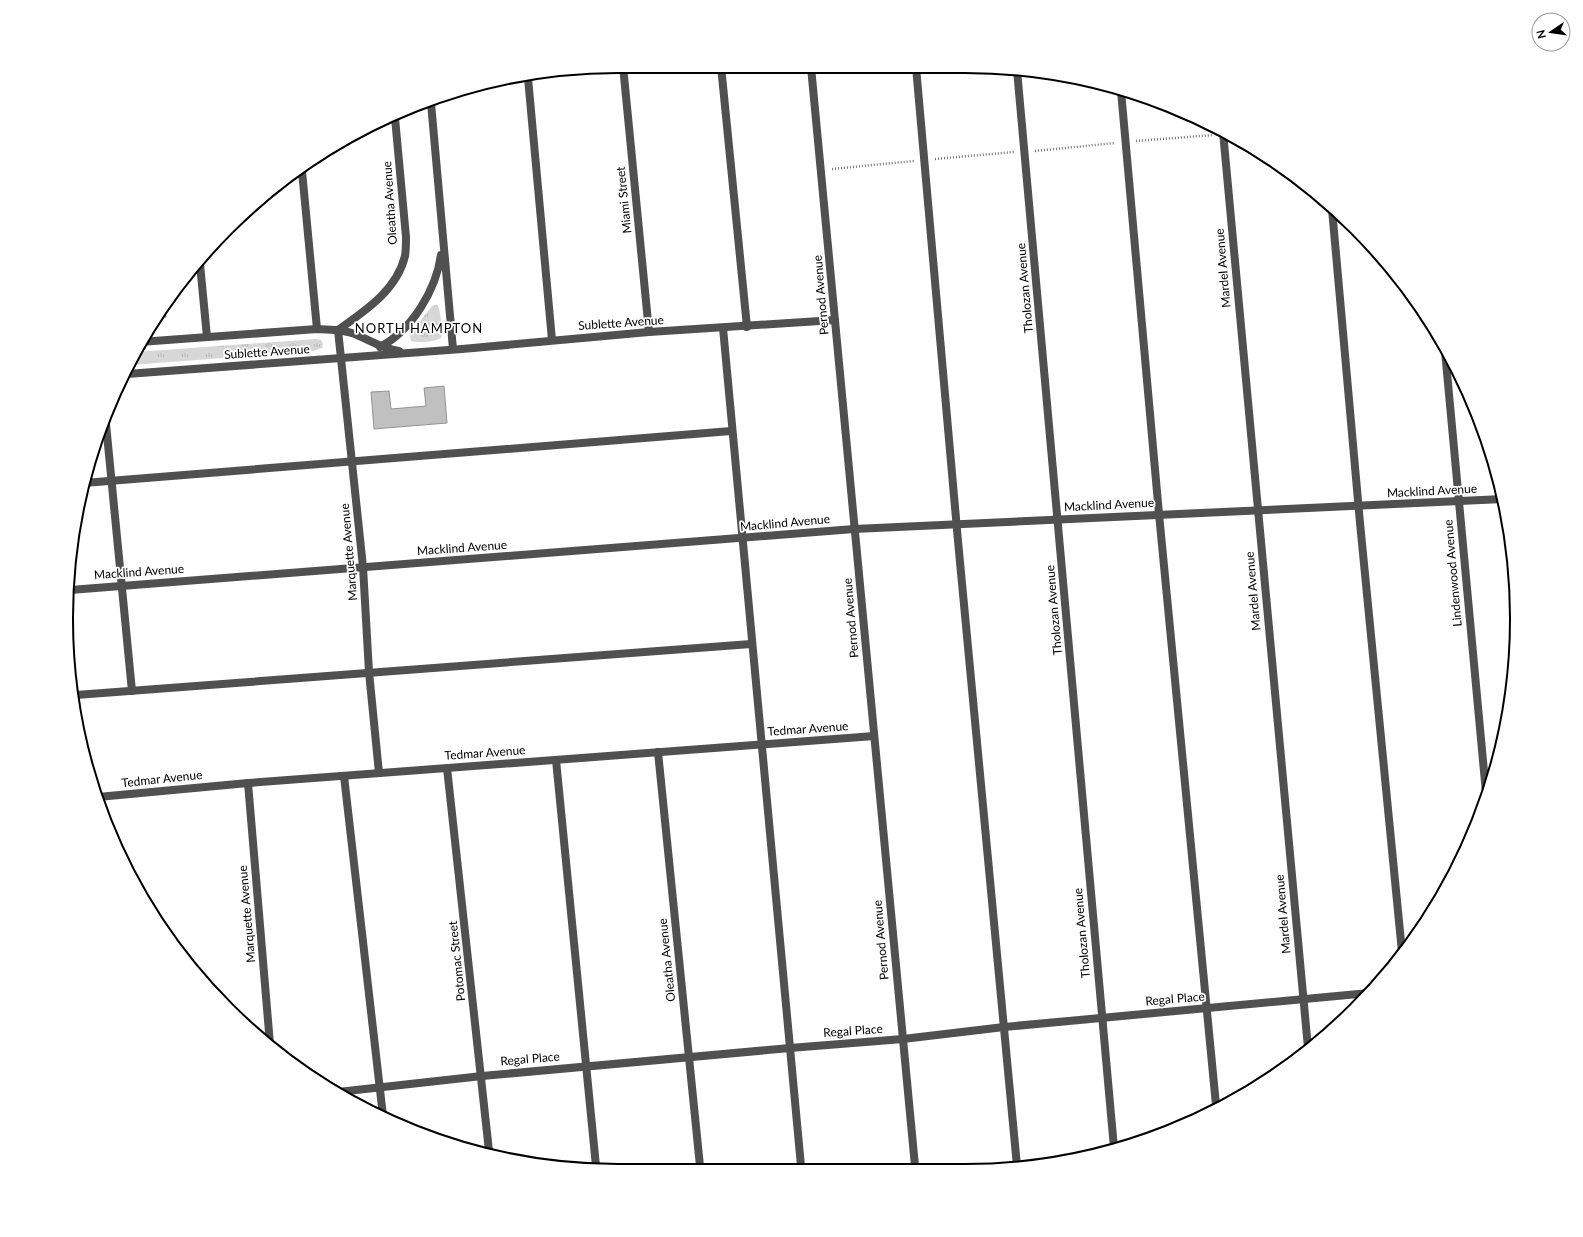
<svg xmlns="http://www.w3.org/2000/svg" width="1583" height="1237" viewBox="0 0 1583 1237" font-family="Lato,sans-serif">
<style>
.grass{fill:url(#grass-tufts)}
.building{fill:#c0c0c0;stroke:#949494}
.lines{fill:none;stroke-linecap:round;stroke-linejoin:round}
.path{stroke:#727272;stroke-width:2.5;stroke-dasharray:1 2;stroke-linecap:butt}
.service{stroke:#505050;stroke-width:8}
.minor{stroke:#505050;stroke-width:8}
.tertiary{stroke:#505050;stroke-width:8}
.labels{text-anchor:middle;stroke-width:3.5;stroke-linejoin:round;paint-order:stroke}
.street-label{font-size:12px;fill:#000;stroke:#fff}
.neighbourhood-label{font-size:13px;letter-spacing:1px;fill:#000;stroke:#fff}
.rim{fill:none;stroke:#000;stroke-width:2}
</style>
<defs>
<pattern id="grass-tufts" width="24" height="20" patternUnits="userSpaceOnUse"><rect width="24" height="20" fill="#d7d7d7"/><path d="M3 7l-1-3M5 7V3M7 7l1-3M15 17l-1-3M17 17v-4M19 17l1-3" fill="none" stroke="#b7b7b7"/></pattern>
</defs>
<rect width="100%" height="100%" fill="#fff"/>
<g class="grass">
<path d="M437,305l2,3 4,23 -2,7c-7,4 -22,5 -30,3l-1,-5 2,-5 20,-25z"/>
<path d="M316,339l5,1 2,4 -1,4 -9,3 -182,14 5,-13z"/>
</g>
<g class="building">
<path d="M165,309l1,8h-7z"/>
<path d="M444,386l3,37 -73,6 -3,-37 18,-1 2,18 35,-3 -2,-18z"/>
</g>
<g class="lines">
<g class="path">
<path d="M1136,141l77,-6"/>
<path d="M1035,151l80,-8"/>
<path d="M935,159l79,-7"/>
<path d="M832,169l82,-8"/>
</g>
<g class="service">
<path d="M721,66l26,261"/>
<path d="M916,67l42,474 59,625"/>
<path d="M528,78l24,262"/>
<path d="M1121,91l38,423 57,591"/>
<path d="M302,171l15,158"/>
<path d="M1332,209l28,314 42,429"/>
<path d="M723,328l78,838"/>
<path d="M84,483l647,-52"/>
<path d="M76,695l675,-51"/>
<path d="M556,760l40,406"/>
<path d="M344,776l39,340"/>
</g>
<g class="minor">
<path d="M623,66l26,266"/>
<path d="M1017,70l97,1078"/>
<path d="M431,103l22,246"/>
<path d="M1223,132l85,916"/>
<path d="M200,264l7,73"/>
<path d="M140,342l177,-13c13,1 25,0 38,5 14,6 28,15 44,17"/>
<path d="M380,347c32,-17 56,-57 61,-92"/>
<path d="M1445,351l41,442"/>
<path d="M127,374l335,-25 187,-17 186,-12"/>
<path d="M106,424l26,267"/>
<path d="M658,752l42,414"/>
<path d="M447,768l42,383"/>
<path d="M379,773l-10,-101 -6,-105 -25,-237c27,-19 59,-40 67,-74 1,-6 1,-13 1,-19l-11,-119"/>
<path d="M248,783l22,261"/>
<path d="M98,797l150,-14 626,-47"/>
<path d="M338,1092l144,-16 308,-28 113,-9 101,-12 365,-34"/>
</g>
<g class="tertiary">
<path d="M811,67l104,1099"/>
<path d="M70,590l784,-61 649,-30"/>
</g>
</g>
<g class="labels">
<g class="street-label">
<text transform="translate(624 200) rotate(-96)" y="4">Miami Street</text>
<text transform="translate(390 203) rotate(-94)" y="4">Oleatha Avenue</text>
<text transform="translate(1223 268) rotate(-95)" y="4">Mardel Avenue</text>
<text transform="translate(1025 288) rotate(-95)" y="4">Tholozan Avenue</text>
<text transform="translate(821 295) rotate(-95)" y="4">Pernod Avenue</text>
<text transform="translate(621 323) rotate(-4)" y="4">Sublette Avenue</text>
<text transform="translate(267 352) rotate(-4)" y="4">Sublette Avenue</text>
<text transform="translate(1432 491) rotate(-3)" y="4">Macklind Avenue</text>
<text transform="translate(1109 505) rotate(-3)" y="4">Macklind Avenue</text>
<text transform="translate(785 523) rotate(-5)" y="4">Macklind Avenue</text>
<text transform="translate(462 548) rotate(-4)" y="4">Macklind Avenue</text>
<text transform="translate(349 552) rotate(-95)" y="4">Marquette Avenue</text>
<text transform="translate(139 572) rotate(-4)" y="4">Macklind Avenue</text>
<text transform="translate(1453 573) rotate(-95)" y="4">Lindenwood Avenue</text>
<text transform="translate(1253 591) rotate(-95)" y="4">Mardel Avenue</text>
<text transform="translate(1054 610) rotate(-95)" y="4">Tholozan Avenue</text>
<text transform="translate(851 618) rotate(-95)" y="4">Pernod Avenue</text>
<text transform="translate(808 729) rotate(-4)" y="4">Tedmar Avenue</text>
<text transform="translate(485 753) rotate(-4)" y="4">Tedmar Avenue</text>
<text transform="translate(162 779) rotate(-6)" y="4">Tedmar Avenue</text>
<text transform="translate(247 914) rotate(-95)" y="4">Marquette Avenue</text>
<text transform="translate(1283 914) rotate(-95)" y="4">Mardel Avenue</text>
<text transform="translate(1082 933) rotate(-95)" y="4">Tholozan Avenue</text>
<text transform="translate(881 940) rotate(-95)" y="4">Pernod Avenue</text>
<text transform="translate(667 960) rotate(-96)" y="4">Oleatha Avenue</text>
<text transform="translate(457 961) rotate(-96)" y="4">Potomac Street</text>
<text transform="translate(1175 999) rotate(-5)" y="4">Regal Place</text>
<text transform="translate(853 1031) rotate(-4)" y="4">Regal Place</text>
<text transform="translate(530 1059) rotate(-5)" y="4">Regal Place</text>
</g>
<g class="neighbourhood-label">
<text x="419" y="333">NORTH HAMPTON</text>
</g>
</g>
<path d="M0 0H1583V1237H0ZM618 73H965A545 545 0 0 1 1510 618V619A545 545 0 0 1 965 1164H618A545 545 0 0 1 73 619V618A545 545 0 0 1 618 73Z" fill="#fff" fill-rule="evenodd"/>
<path class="rim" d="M618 73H965A545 545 0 0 1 1510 618V619A545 545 0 0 1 965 1164H618A545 545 0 0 1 73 619V618A545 545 0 0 1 618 73Z"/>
<g transform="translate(1551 32) rotate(257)"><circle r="19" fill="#ffffff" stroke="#999999"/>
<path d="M0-3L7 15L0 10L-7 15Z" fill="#000000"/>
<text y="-6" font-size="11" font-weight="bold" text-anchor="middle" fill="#000000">N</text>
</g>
</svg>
